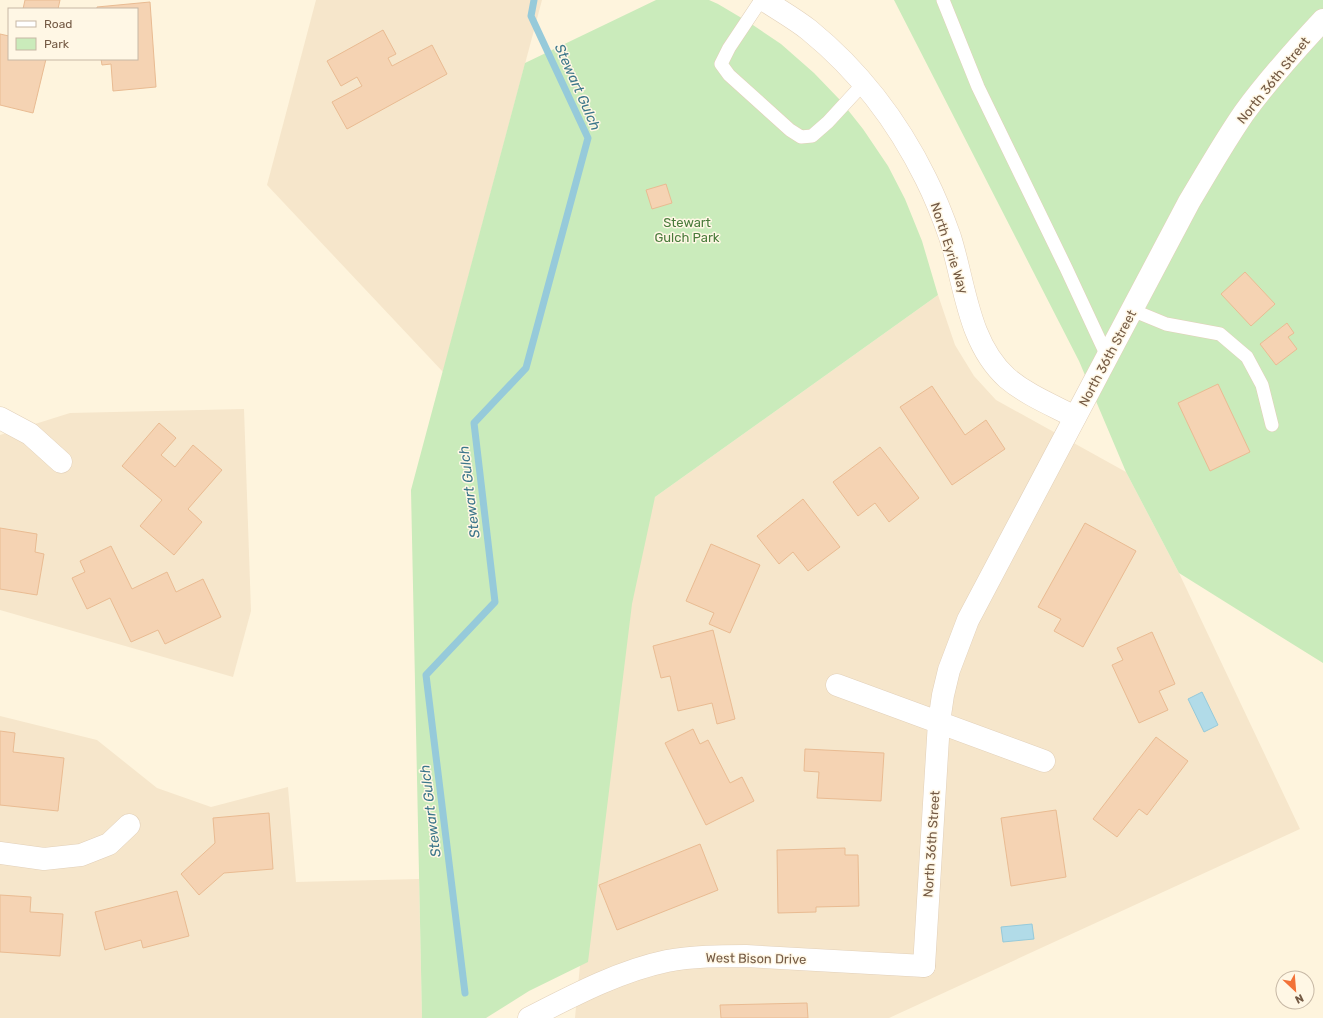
<svg xmlns="http://www.w3.org/2000/svg" width="1323" height="1018" viewBox="0 0 1323 1018" font-family="Rubik,sans-serif">
<style>
.residential{fill:#f6e6cb}
.green{fill:#caebbb}
.water{fill:#b1dbe8;stroke:#96cada}
.lines{fill:none;stroke-linecap:round;stroke-linejoin:round}
.stream{stroke:#96cada;stroke-width:7}
.building{fill:#f5d3b3;stroke:#e9bb92}
.service-casing{stroke:#e2d0b9;stroke-width:14}
.minor-casing{stroke:#e2d0b9;stroke-width:23}
.tertiary-casing{stroke:#e2d0b9;stroke-width:23}
.service{stroke:#fff;stroke-width:13}
.minor{stroke:#fff;stroke-width:22}
.tertiary{stroke:#fff;stroke-width:22}
.labels{text-anchor:middle;stroke-width:3;stroke-linejoin:round;paint-order:stroke}
.street-label{font-size:13px;fill:#745a44;stroke:#fff7e5}
.park-label{font-size:13px;fill:#497b3b;stroke:#fff7e5}
.water-label{font-size:14px;font-style:italic;fill:#3c768a;stroke:#fff7e5}
</style>
<rect width="100%" height="100%" fill="#fef4dd"/>
<g class="residential">
<path d="M316,0h226l-99,372 -176,-187z"/>
<path d="M938,295l17,50 19,31 22,24 130,72 53,101 121,256 -411,189h-314l41,-433 39,-88z"/>
<path d="M244,409l7,202 -18,66 -233,-67v-175l70,-22z"/>
<path d="M0,716l97,24 60,48 54,19 77,-20 8,95 123,-3 3,139h-422z"/>
</g>
<g class="green">
<path d="M656,0h53l9,4 32,19 31,21 33,29 26,27 23,29 25,37 17,33 17,42 16,54 -283,202 -23,107 -44,358 -59,29 -43,27h-64l-11,-528 114,-427z"/>
<path d="M894,0h429v663l-144,-90 -53,-101 -47,-111z"/>
</g>
<g class="water">
<path d="M1202,692l16,33 -14,7 -16,-33z"/>
<path d="M1032,924l2,15 -31,3 -2,-15z"/>
</g>
<g class="lines">
<path class="stream" d="M465,993l-39,-318 69,-73 -21,-179 52,-55 62,-230 -57,-122 3,-16"/>
</g>
<g class="building">
<path d="M25,0h35l-2,9h-35z"/>
<path d="M150,2l6,85 -43,4 -2,-27 -9,1 -1,-6h36v-50h-40v-2z"/>
<path d="M383,30l13,24 -8,4 4,8 40,-21 15,29 -100,55 -15,-27 30,-16 -5,-9 -16,9 -14,-25z"/>
<path d="M0,34l9,2v23h37l-13,54 -33,-8z"/>
<path d="M666,184l6,19 -20,6 -6,-19z"/>
<path d="M1245,272l30,32 -24,22 -30,-32z"/>
<path d="M1287,323l7,10 -6,4 9,12 -21,16 -16,-21z"/>
<path d="M1218,384l32,68 -40,19 -32,-68z"/>
<path d="M932,386l33,49 21,-15 19,29 -53,36 -52,-78z"/>
<path d="M159,423l17,15 -15,17 14,12 18,-22 29,25 -34,39 14,13 -28,33 -34,-29 22,-26 -40,-34z"/>
<path d="M880,447l39,51 -30,24 -14,-19 -17,13 -25,-34z"/>
<path d="M803,499l37,48 -32,24 -15,-19 -14,12 -22,-28z"/>
<path d="M1085,523l51,28 -53,96 -29,-16 7,-12 -23,-12z"/>
<path d="M0,528l37,6 -2,18 9,2 -7,41 -37,-6z"/>
<path d="M711,544l49,21 -30,68 -21,-9 5,-11 -28,-12z"/>
<path d="M111,546l21,43 35,-17 9,20 27,-13 18,38 -56,27 -7,-14 -27,12 -21,-44 -23,11 -15,-31 13,-6 -5,-11z"/>
<path d="M713,630l22,89 -18,5 -5,-21 -34,8 -8,-35 -9,2 -8,-32z"/>
<path d="M1152,632l23,52 -16,7 9,19 -29,13 -27,-58 11,-5 -6,-12z"/>
<path d="M693,729l7,15 8,-4 22,43 12,-6 12,24 -48,24 -41,-82z"/>
<path d="M0,731l15,2 -2,19 51,6 -6,53 -58,-6z"/>
<path d="M1156,737l32,24 -41,54 -8,-6 -22,28 -24,-18z"/>
<path d="M805,749l79,4 -3,48 -64,-3 2,-26 -15,-1z"/>
<path d="M1056,810l10,67 -55,9 -10,-68z"/>
<path d="M269,813l4,56 -49,4 -25,22 -18,-21 34,-31 -2,-25z"/>
<path d="M700,844l18,46 -101,40 -18,-45z"/>
<path d="M845,848v7h13l1,51 -43,1v5l-38,1 -1,-63z"/>
<path d="M177,891l12,45 -46,12 -2,-8 -36,10 -10,-38z"/>
<path d="M0,895l31,2 -1,15 33,2 -3,42 -60,-4z"/>
<path d="M807,1003l1,15h-87l-1,-13z"/>
</g>
<g class="lines">
<g class="service-casing">
<g id="service">
<path d="M761,0l-32,48 -8,16 8,11 61,55 11,7 11,-1 16,-14 35,-38"/>
<path d="M943,0l35,87 88,181 41,88"/>
<path d="M1132,310l34,14 54,10 27,23 15,28 10,40"/>
</g>
</g>
<g class="minor-casing">
<g id="minor">
<path d="M764,0c15,10 31,19 45,30 49,40 89,92 117,149 9,18 17,38 24,58 15,47 18,106 57,141 20,17 45,27 68,39"/>
<path d="M0,418l30,16 31,28"/>
<path d="M837,685l207,76"/>
<path d="M0,853l44,6 37,-4 28,-11 20,-19"/>
<path d="M529,1018c43,-22 90,-47 138,-57 26,-5 53,-5 79,-5l178,10"/>
</g>
</g>
<g class="tertiary-casing">
<path id="tertiary" d="M924,966l15,-244 4,-27 6,-25 19,-50 221,-418c18,-30 35,-60 55,-89 24,-33 51,-63 79,-93"/>
</g>
<use href="#service" class="service"/>
<use href="#minor" class="minor"/>
<use href="#tertiary" class="tertiary"/>
</g>
<g class="labels">
<g class="street-label">
<text transform="translate(1273 80) rotate(-51)" y="5">North 36th Street</text>
<text transform="translate(950 248) rotate(72)" y="5">North Eyrie Way</text>
<text transform="translate(1107 358) rotate(-62)" y="5">North 36th Street</text>
<text transform="translate(931 844) rotate(-86)" y="5">North 36th Street</text>
<text transform="translate(756 958) rotate(1)" y="5">West Bison Drive</text>
</g>
<g class="park-label">
<text x="687" y="227">Stewart<tspan x="687" dy="15">Gulch Park</tspan></text>
</g>
<g class="water-label">
<text transform="translate(578 87) rotate(66)" y="5">Stewart Gulch</text>
<text transform="translate(469 492) rotate(-97)" y="5">Stewart Gulch</text>
<text transform="translate(430 811) rotate(-97)" y="5">Stewart Gulch</text>
</g>
</g>
<rect x="8" y="8" width="130" height="52" fill="#fff7e5" stroke="#c7b8a5"/>
<rect x="16" y="21" width="20" height="6" fill="#ffffff" stroke="#c7b8a5"/>
<text x="44" y="28" font-size="12" fill="#745a44">Road</text>
<rect x="16" y="38" width="20" height="12" fill="#caebbb" stroke="#c7b8a5"/>
<text x="44" y="48" font-size="12" fill="#745a44">Park</text>
<g transform="translate(1295 990) rotate(154)"><circle r="19" fill="#fff7e5" stroke="#c7b8a5"/>
<path d="M0-3L7 15L0 10L-7 15Z" fill="#f27238"/>
<text y="-6" font-size="11" font-weight="bold" text-anchor="middle" fill="#745a44">N</text>
</g>
</svg>
